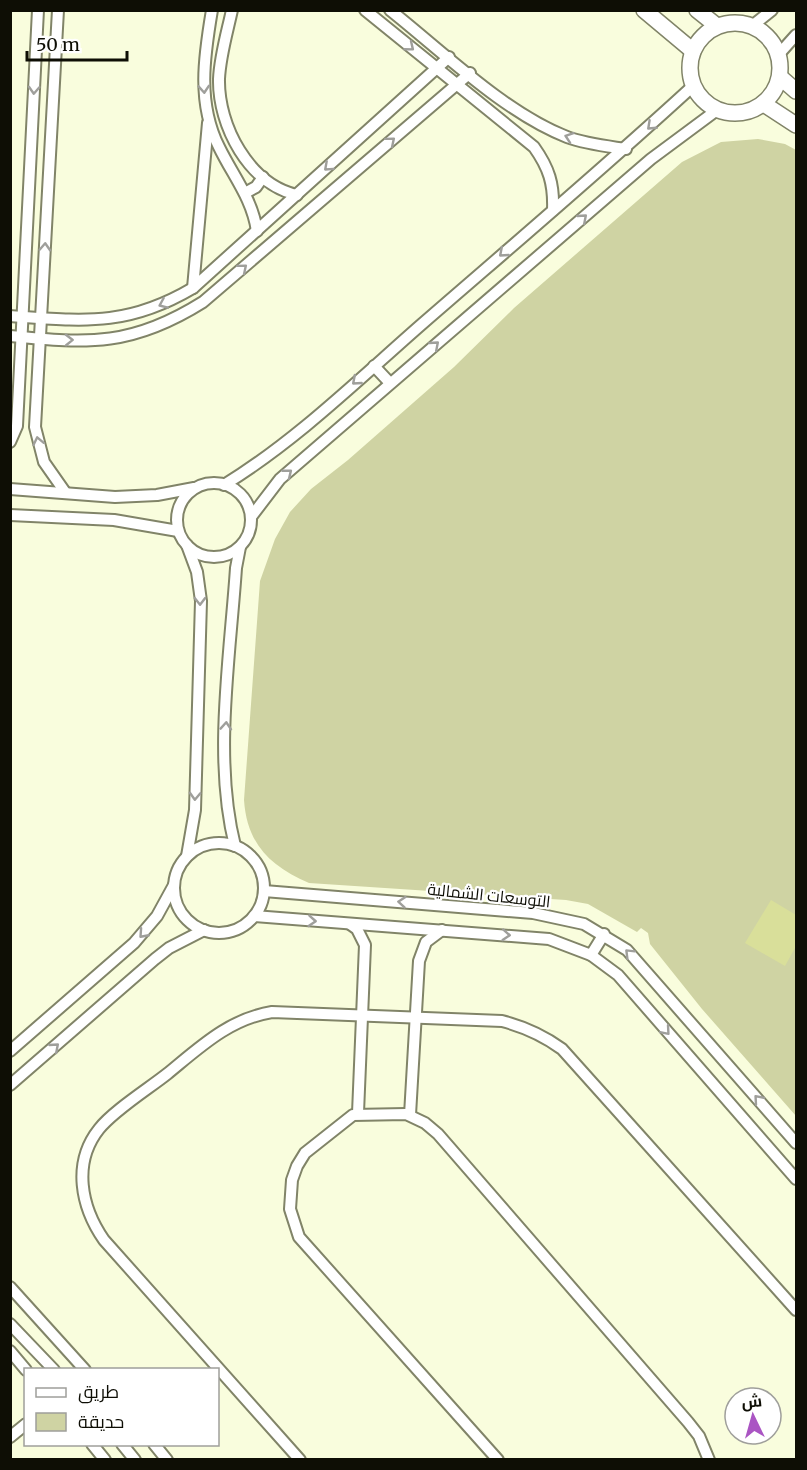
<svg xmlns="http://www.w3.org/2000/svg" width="807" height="1470" viewBox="0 0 807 1470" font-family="Merriweather,Cairo,serif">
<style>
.green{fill:#cfd3a3}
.water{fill:#d9df9a}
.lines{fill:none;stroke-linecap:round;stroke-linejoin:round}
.street-casing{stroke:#818468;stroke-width:14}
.secondary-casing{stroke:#818468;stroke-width:18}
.street{stroke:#fff;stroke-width:10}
.secondary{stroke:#fff;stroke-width:15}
.oneway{stroke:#9f9f9b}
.labels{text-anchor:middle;stroke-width:4.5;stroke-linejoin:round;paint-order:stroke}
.street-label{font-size:16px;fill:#0e0e05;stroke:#fff}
</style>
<rect width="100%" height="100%" fill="#f9fddd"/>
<path class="green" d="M758,139l27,5 11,6v966l-94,-107 -52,-65 -2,-11 -7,-5 -4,4 -49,-28 -22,-4 -257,-17c-39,-17 -62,-39 -65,-83l16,-219 15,-42 15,-27 21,-23 37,-29 106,-93 60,-59 168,-146 39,-20z"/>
<path class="water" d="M771,900l25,15v31l-11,20 -40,-23z"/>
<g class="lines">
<g class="street-casing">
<g id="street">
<path d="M58,10l-23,417 9,35 21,30"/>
<path d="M212,10c-8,47 -15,93 7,137 14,29 33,51 38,84"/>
<path d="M232,10c-5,23 -12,46 -13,69 -1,47 30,105 78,116"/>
<path d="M365,10l169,137c15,21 20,37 19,63"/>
<path d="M390,10c53,42 115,103 177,127 19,7 39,9 59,12"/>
<path d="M752,26l20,-16"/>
<path d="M779,54l17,-19"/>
<path d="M245,193l11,-6 7,-10"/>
<path d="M193,288l15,-165"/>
<path d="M10,316c74,5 117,11 183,-28l256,-231"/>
<path d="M10,336c80,8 123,10 193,-34l267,-229"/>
<path d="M374,366l16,17"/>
<path d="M10,442l7,-16 21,-416"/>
<circle cx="214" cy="520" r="37"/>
<path d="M224,485c72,-44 135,-106 198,-161 91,-79 183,-157 271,-238"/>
<path d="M10,489l105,8 42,-2 37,-7"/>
<path d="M10,515l104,5 64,11"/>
<path d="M251,517l29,-38 371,-320 66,-49"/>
<path d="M187,545l10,27 4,29 -6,209 -8,46"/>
<circle cx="219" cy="888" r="45"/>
<path d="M235,846c-22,-87 -5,-188 1,-278l4,-21"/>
<path d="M264,891l269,22 51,11 43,26 169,193"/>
<path d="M254,916l295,23 42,16 27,20 178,204"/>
<path d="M350,924l7,5 8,16 -7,168"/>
<path d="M591,955l13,-21"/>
<path d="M10,1051l124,-108 23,-27 17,-31"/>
<path d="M10,1085l145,-126 14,-11 35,-18"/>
<path d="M410,1115l9,-154 7,-19 16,-12"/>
<path d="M10,1287l75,83"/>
<path d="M10,1324l44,46"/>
<path d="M10,1351l16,19"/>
<path d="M10,1437l16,-13"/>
<path d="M92,1444l13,16"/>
<path d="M122,1444l13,16"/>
<path d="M154,1444l13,16"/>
<path d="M300,1460l-196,-220c-23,-33 -32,-77 -5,-111 14,-18 49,-40 68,-55 33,-27 62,-55 105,-62l230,9c23,6 41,14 60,28l234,261"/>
<path d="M498,1460l-199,-223 -9,-28 2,-29 5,-14 8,-13 48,-38 53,-1 19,9 13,11 250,288 11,14 10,24"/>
</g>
</g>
<g class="secondary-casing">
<g id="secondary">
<path d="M644,10l49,41"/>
<path d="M697,10l20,16"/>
<circle cx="735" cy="68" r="45"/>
<path d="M780,77l16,14"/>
<path d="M764,104l32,21"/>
</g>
</g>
<use href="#street" class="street"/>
<use href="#secondary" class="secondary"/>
</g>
<defs><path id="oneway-chevron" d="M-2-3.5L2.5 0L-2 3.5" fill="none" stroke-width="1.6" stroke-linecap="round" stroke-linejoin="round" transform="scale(1.5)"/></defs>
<g class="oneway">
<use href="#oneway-chevron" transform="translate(410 47) rotate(39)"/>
<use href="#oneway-chevron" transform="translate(204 89) rotate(86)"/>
<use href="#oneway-chevron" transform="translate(34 90) rotate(93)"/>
<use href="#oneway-chevron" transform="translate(651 126) rotate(137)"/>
<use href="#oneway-chevron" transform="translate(569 137) rotate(-161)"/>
<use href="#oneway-chevron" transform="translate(391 141) rotate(-40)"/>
<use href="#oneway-chevron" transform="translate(328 167) rotate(138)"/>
<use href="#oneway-chevron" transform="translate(583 218) rotate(-41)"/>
<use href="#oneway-chevron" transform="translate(45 247) rotate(-87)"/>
<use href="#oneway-chevron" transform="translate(503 253) rotate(139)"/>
<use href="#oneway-chevron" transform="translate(243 268) rotate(-40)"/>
<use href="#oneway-chevron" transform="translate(163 304) rotate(157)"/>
<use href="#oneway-chevron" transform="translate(69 340) rotate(-1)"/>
<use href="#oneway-chevron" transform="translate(435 345) rotate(-41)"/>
<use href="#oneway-chevron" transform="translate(356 381) rotate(139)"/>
<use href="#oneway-chevron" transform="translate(38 441) rotate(-102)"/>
<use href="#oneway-chevron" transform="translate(288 473) rotate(-39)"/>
<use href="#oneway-chevron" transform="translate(200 601) rotate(89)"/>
<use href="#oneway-chevron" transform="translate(226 726) rotate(-86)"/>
<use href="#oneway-chevron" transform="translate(195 796) rotate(92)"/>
<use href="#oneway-chevron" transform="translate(402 902) rotate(-175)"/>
<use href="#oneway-chevron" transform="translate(312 921) rotate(4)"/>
<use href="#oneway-chevron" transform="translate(143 934) rotate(132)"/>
<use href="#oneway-chevron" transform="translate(506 935) rotate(4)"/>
<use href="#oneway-chevron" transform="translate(629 953) rotate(-135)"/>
<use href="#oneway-chevron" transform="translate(666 1031) rotate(49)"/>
<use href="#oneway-chevron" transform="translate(55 1047) rotate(-41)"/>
<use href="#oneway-chevron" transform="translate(758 1099) rotate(-131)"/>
</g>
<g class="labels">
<g class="street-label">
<text transform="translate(489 895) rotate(6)" y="6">التوسعات الشمالية</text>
</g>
</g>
<rect width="807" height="1470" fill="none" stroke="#0e0e05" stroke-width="24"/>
<rect x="24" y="1368" width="195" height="78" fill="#ffffff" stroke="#9f9f9b" stroke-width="1.5"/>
<rect x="36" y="1388" width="30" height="9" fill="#ffffff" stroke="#9f9f9b" stroke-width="1.5"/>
<text x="78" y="1398" font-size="18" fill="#0e0e05">طريق</text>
<rect x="36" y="1413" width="30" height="18" fill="#cfd3a3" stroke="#9f9f9b" stroke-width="1.5"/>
<text x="78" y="1428" font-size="18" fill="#0e0e05">حديقة</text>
<g transform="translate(753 1416) rotate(355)"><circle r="28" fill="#ffffff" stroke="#9f9f9b" stroke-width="1.5"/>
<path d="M0-4.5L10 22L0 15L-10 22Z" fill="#aa55c3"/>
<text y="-9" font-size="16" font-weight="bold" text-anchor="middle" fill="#0e0e05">ش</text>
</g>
<path d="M27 51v9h100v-9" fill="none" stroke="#0e0e05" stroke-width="3"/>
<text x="36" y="51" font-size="18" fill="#0e0e05" stroke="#ffffff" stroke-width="4.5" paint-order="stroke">50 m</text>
</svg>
